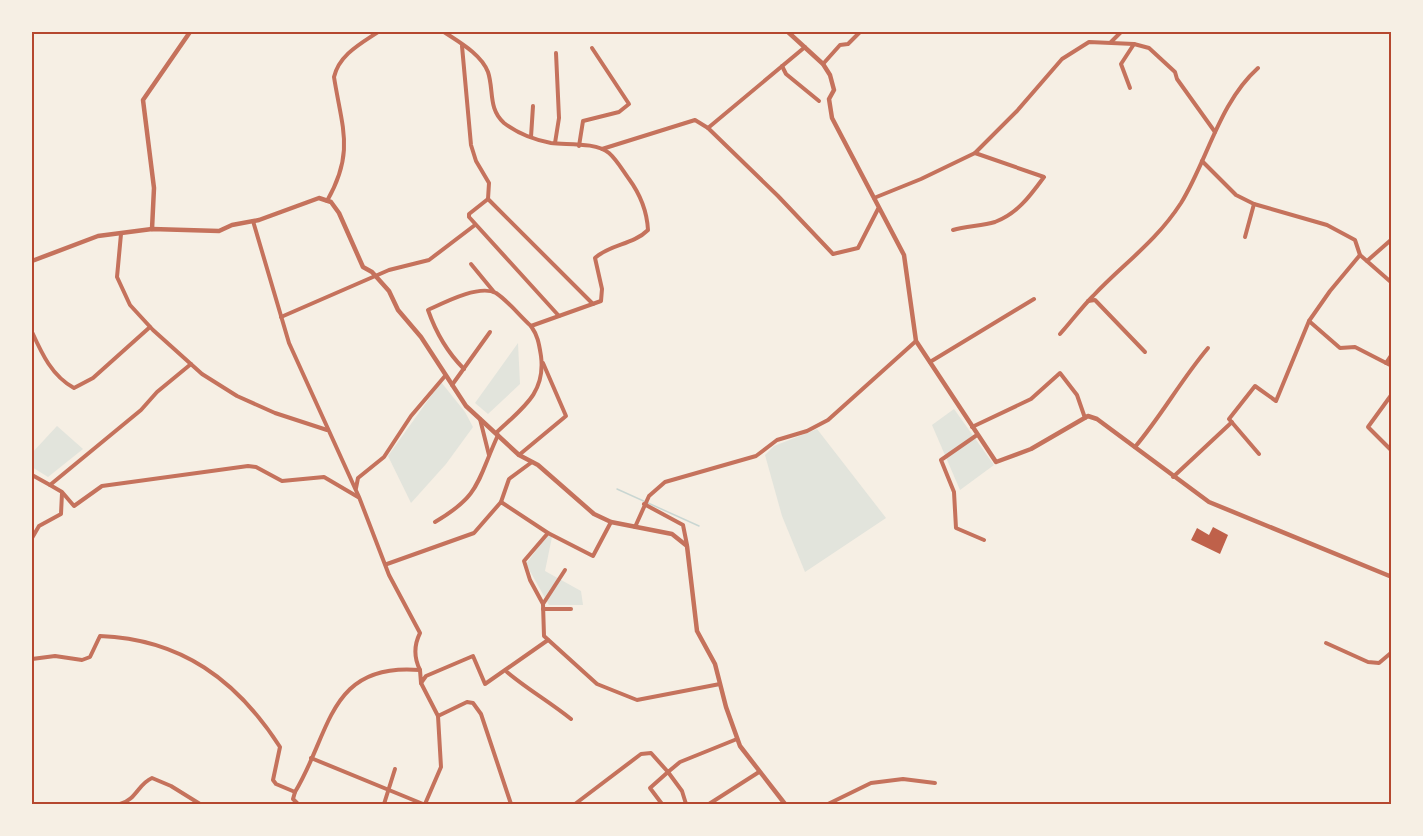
<svg xmlns="http://www.w3.org/2000/svg" width="1423" height="836" viewBox="0 0 1423 836" font-family="Helvetica,sans-serif">
<style>
.green{fill:#e2e4dc}
.lines{fill:none;stroke-linecap:round;stroke-linejoin:round}
.stream{stroke:#c9d6d2;stroke-width:1.5}
.building{fill:#bf614a}
.minor{stroke:#c5725c;stroke-width:4}
.tertiary{stroke:#c5725c;stroke-width:4.5}
.neatline{fill:none;stroke:#b5482f;stroke-width:2}
</style>
<rect width="100%" height="100%" fill="#f6efe4"/>
<g class="green">
<path d="M518,343l2,41 -32,30 -13,-11z"/>
<path d="M441,382l24,30 8,15 -27,37 -35,39 -23,-47z"/>
<path d="M954,409l40,56 -34,25 -28,-65z"/>
<path d="M57,426l26,23 -35,28 -16,-10v-14z"/>
<path d="M817,429l69,89 -81,54 -23,-56 -17,-61 9,-9z"/>
<path d="M548,534l4,3 -7,34 36,20 2,14h-34l-23,-41z"/>
</g>
<g class="lines">
<path class="stream" d="M617,489l82,37"/>
</g>
<path class="building" d="M1213,527l15,8 -8,19 -29,-14 6,-12 12,7z"/>
<g class="lines">
<g class="minor">
<path d="M444,32c15,10 37,22 44,40 6,18 0,37 16,51 13,10 31,17 47,20 16,2 45,-1 58,10 8,7 14,18 20,26 11,15 18,33 19,51 -15,15 -38,14 -53,28l7,31 -1,12 -70,25c7,10 8,18 10,30 5,38 -20,53 -45,77"/>
<path d="M1111,42l10,-10"/>
<path d="M462,46l9,99 5,16 13,22 -1,16 -19,15v3l90,99"/>
<path d="M823,64l17,-19 8,-1 12,-12"/>
<path d="M782,66l4,8 33,27"/>
<path d="M1130,88l-9,-24 13,-20"/>
<path d="M708,128l70,68 55,58 25,-6 20,-39"/>
<path d="M531,137l2,-31"/>
<path d="M555,143l4,-25 -3,-65"/>
<path d="M579,146l4,-25 36,-9 10,-8 -37,-56"/>
<path d="M602,149l93,-29 13,8 97,-81"/>
<path d="M1202,161l34,34 18,9 73,21 28,15 5,15 32,28"/>
<path d="M874,198l47,-19 54,-26 42,-42 45,-52 27,-17 45,2 15,4 26,24 2,7 38,53"/>
<path d="M488,199l105,105"/>
<path d="M327,201c28,-49 15,-73 7,-124 5,-22 26,-33 44,-45"/>
<path d="M253,221l36,122 70,154 30,78 31,58c-6,12 -6,25 0,37 -92,-8 -89,63 -125,122l-2,7 5,5"/>
<path d="M953,230c13,-4 29,-4 42,-8 23,-9 35,-26 49,-45l-69,-24"/>
<path d="M121,234l-4,43 13,28 23,25 49,44 35,22 38,17 52,17"/>
<path d="M1245,237l9,-33"/>
<path d="M1367,261l25,-22"/>
<path d="M471,264l23,28"/>
<path d="M1088,301l7,-1 50,52"/>
<path d="M281,317l108,-47 40,-10 46,-35"/>
<path d="M1309,321l31,27 15,-1 37,19"/>
<path d="M32,332c10,22 20,44 42,56l19,-10 57,-51"/>
<path d="M1060,334c11,-12 21,-26 33,-38 31,-33 62,-53 88,-93 27,-44 38,-100 77,-135"/>
<path d="M930,362l104,-63"/>
<path d="M1386,363l6,-9"/>
<path d="M191,364l-34,28 -16,18 -91,75 12,7 12,14 28,-20 146,-20 8,1 26,14 42,-4 34,20"/>
<path d="M464,369c-17,-17 -28,-36 -36,-59 15,-7 51,-26 68,-17 12,8 24,23 35,33"/>
<path d="M452,385l38,-53"/>
<path d="M1392,394l-24,33 24,24"/>
<path d="M480,419l9,36"/>
<path d="M972,427l59,-28 29,-26 17,22 8,23"/>
<path d="M977,435l-36,25 13,32 2,36 28,12"/>
<path d="M1135,447c27,-32 46,-67 73,-99"/>
<path d="M1259,454l-30,-35 26,-33 21,15 33,-80 21,-30 30,-36"/>
<path d="M519,455l47,-39 -23,-53"/>
<path d="M32,475l18,10"/>
<path d="M1173,477l59,-55"/>
<path d="M356,488l2,-10 26,-21 27,-41 34,-40"/>
<path d="M501,502l8,-23 23,-17"/>
<path d="M644,504l39,21 4,20"/>
<path d="M435,522c46,-27 42,-41 63,-87"/>
<path d="M635,527l14,-31 16,-14 91,-26 21,-16 30,-9 21,-11 88,-79"/>
<path d="M548,533l-24,28 6,19 13,24 1,32 53,48 40,16 83,-16"/>
<path d="M32,538l7,-12 22,-12 1,-21"/>
<path d="M387,564l87,-31 27,-31 47,31 45,23 18,-34"/>
<path d="M543,604l22,-34"/>
<path d="M543,609h28"/>
<path d="M1326,643l42,19 11,1 13,-11"/>
<path d="M32,659l23,-3 27,4 8,-3 10,-21c81,3 137,44 180,111l-7,33 3,4 19,8"/>
<path d="M420,670l1,13 5,-7 47,-20 12,28 63,-44"/>
<path d="M507,672c20,17 43,30 64,47"/>
<path d="M421,683l17,33 3,51 -16,37"/>
<path d="M438,716l29,-14 6,1 8,11 30,90"/>
<path d="M311,758l112,46"/>
<path d="M120,804c16,-4 18,-20 32,-26l19,8 29,18"/>
<path d="M384,804l11,-35"/>
<path d="M575,804l66,-50 10,-1 17,19 12,-10 57,-23"/>
<path d="M662,804l-12,-16 18,-16 14,19 4,13"/>
<path d="M709,804l50,-32"/>
<path d="M828,804l43,-21 32,-4 32,4"/>
</g>
<g class="tertiary">
<path d="M788,32l35,32 7,11 4,15 -5,9 3,19 72,137 12,86 80,121 35,-13 57,-33 9,3 112,83 183,75"/>
<path d="M152,229l2,-41 -11,-88 47,-68"/>
<path d="M32,261l66,-25 54,-7 67,2 13,-6 27,-5 60,-22 12,4 8,11 24,54 9,5 17,19 9,19 23,27 45,69 53,49 19,10 56,49 17,8 61,12 15,12 10,85 18,33 11,43 14,39 45,58"/>
</g>
</g>
<rect width="1423" height="836" fill="none" stroke="#f6efe4" stroke-width="66"/>
<rect x="33" y="33" width="1357" height="770" class="neatline"/>
</svg>
